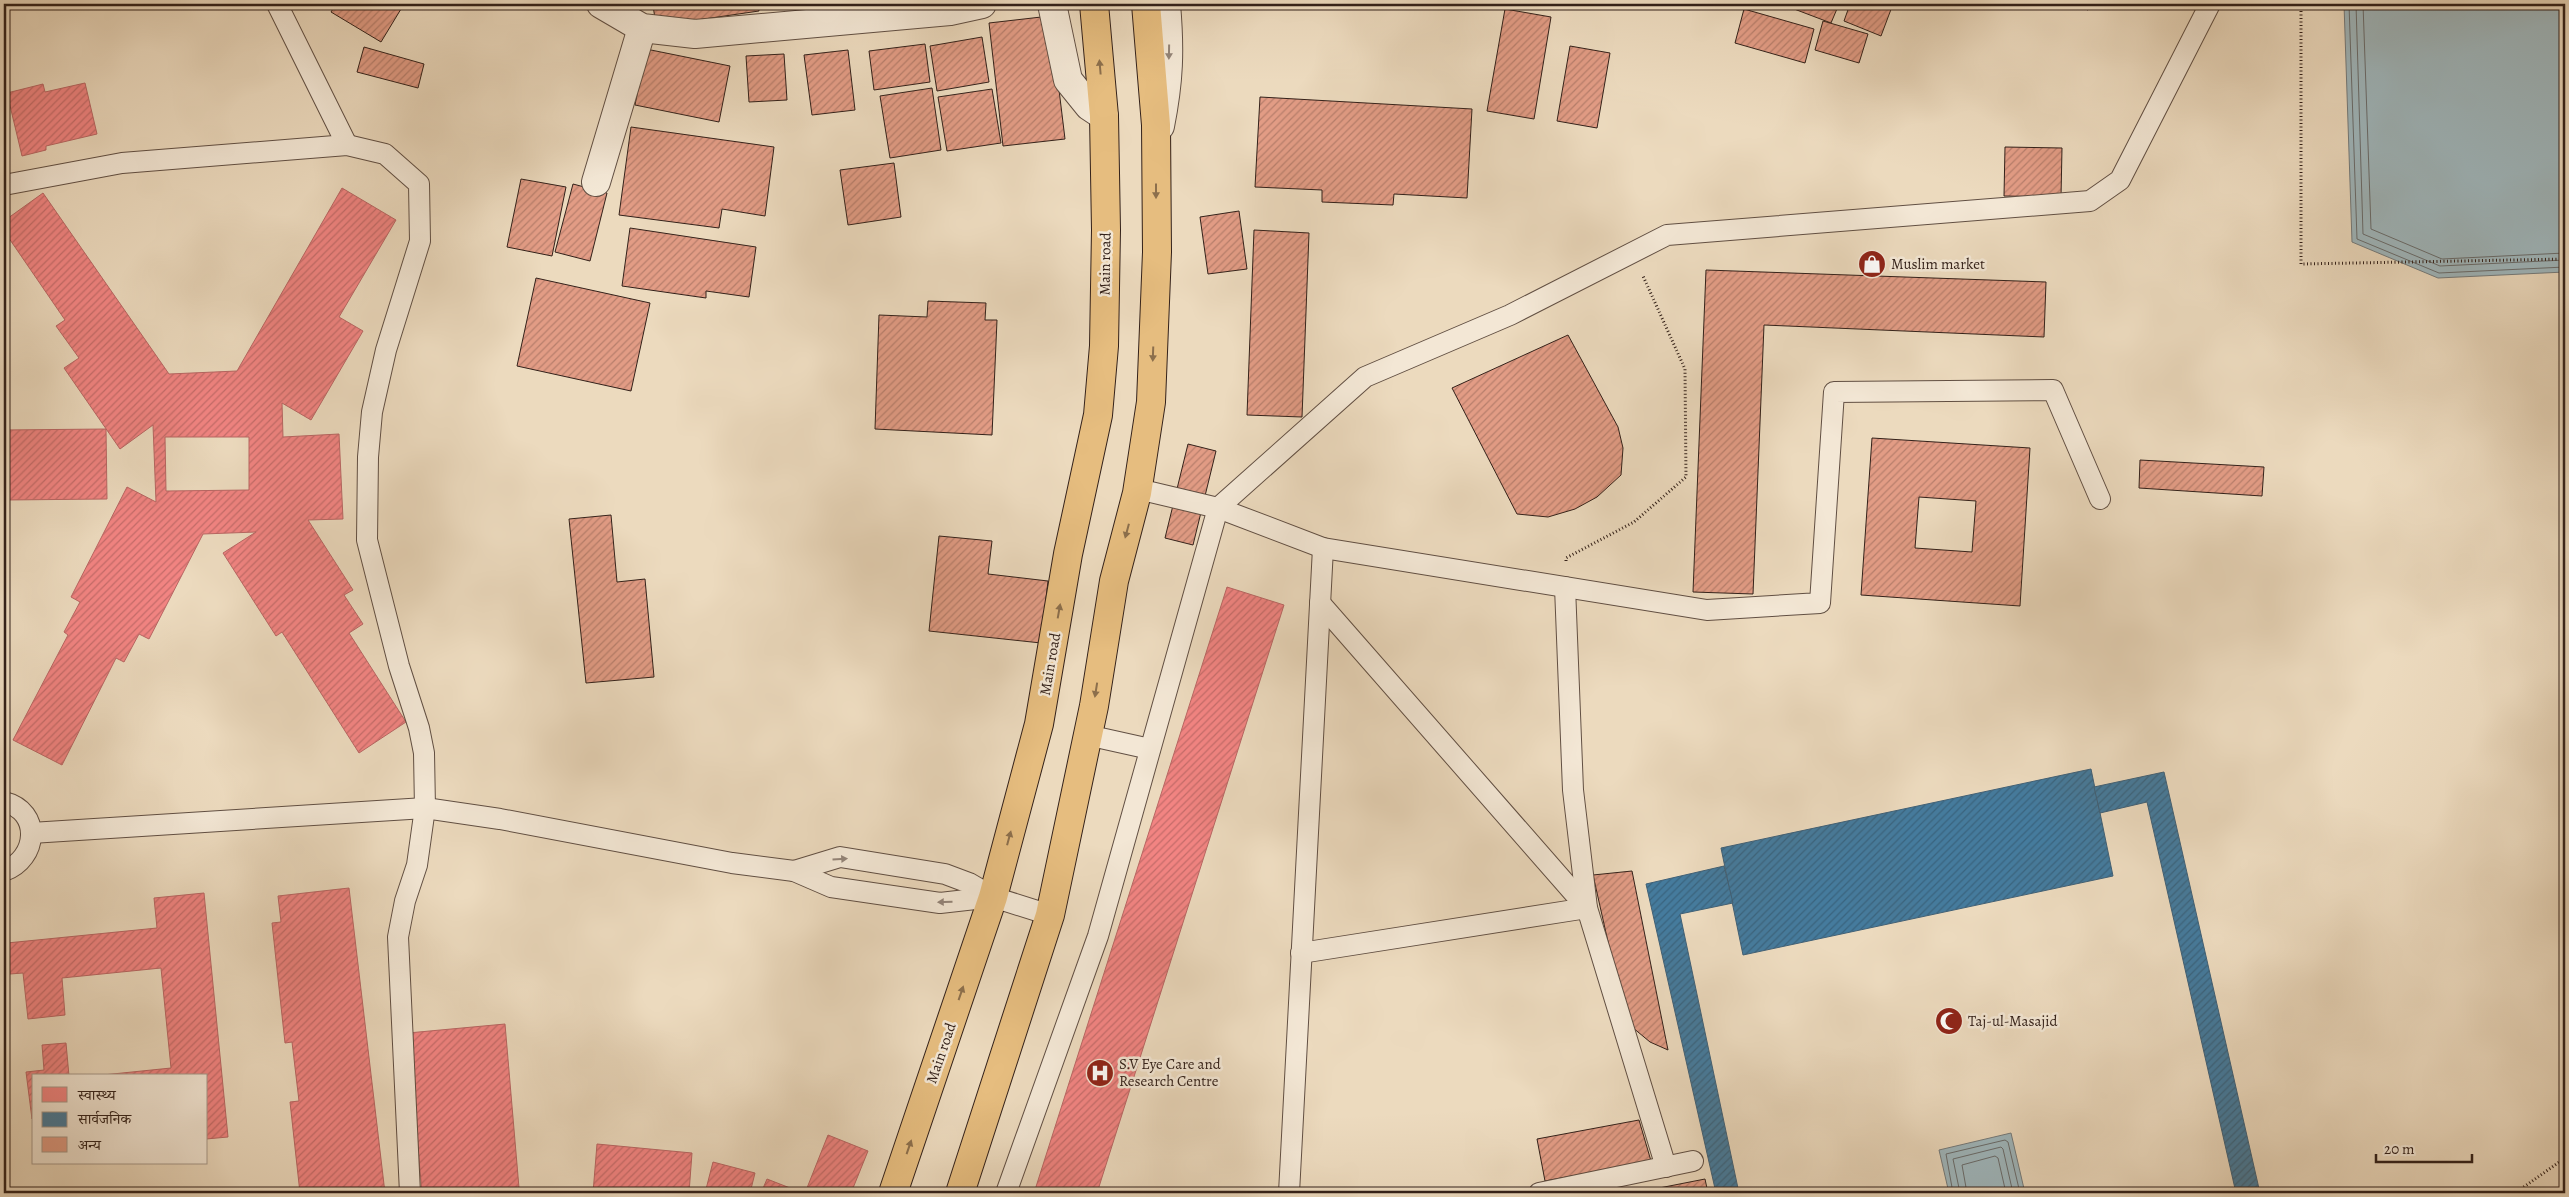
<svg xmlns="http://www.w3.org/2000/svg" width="2569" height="1197" viewBox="0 0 2569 1197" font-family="Alegreya,'Noto Serif Devanagari',serif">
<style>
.water{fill:#9fb7bd;stroke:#747b7c}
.health{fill:url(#health-hatch);stroke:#b96663;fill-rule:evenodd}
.public{fill:url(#public-hatch);stroke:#406076}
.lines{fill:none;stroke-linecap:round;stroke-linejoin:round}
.shore{stroke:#696c6c;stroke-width:1}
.building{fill:url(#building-hatch);stroke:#33211a;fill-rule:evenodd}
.service-casing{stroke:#614f43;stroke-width:22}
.minor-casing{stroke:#614f43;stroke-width:30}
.tertiary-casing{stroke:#614f43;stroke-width:30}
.primary-casing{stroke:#33211a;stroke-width:30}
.path{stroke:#33211a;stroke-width:3;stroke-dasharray:1 2.5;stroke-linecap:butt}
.service{stroke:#f3e7d5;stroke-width:20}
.minor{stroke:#f3e7d5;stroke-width:28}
.tertiary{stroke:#f3e7d5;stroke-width:28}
.primary{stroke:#e6bd7f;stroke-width:28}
.oneway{fill:#938478}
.oneway2{fill:#8c6f4c}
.labels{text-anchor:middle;stroke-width:5;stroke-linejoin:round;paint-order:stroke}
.street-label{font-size:15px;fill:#33211a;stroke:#f3e7d5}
.poi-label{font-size:15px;fill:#33211a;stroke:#f3e7d5;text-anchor:start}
</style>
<defs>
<pattern id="health-hatch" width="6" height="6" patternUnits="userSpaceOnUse" patternTransform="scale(1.25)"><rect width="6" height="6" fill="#f28482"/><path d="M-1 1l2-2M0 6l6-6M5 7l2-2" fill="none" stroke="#c56c6a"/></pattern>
<pattern id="public-hatch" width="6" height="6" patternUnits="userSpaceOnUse" patternTransform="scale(1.25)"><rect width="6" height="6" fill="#457b9d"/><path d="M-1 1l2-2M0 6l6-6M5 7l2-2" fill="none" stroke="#3a647f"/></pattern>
<pattern id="building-hatch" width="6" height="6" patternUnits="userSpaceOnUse" patternTransform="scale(1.25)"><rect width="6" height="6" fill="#e29c85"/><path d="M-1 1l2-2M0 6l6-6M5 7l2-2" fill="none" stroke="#b87f6c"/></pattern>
</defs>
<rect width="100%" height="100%" fill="#ecdabe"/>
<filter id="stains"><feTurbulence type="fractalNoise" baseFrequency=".004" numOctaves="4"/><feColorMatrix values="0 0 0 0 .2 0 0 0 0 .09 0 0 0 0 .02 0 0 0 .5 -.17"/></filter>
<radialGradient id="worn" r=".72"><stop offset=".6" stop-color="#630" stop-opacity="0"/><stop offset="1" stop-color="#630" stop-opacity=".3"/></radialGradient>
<g class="water">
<path d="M2344,4h221v268l-127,6 -86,-36z"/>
<path d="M2011,1133l14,60h-76l-10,-43z"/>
</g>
<g class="health">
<path d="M85,83l12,51 -51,12v4l-24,6 -15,-63 36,-9 2,8z"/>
<path d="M342,188l54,32 -57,97 24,14 -52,89 -29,-17 1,34 56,-3 4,85 -35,1 45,70 -9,5 19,29 -14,9 57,89 -47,31 -77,-121 -6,4 -53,-83 33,-21 -53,2 -54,105 -10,-5 -15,28 -8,-4 -54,107 -49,-25 55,-105 -4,-3 16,-30 -9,-5 56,-110 29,15 -3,-77 -33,24 -56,-81 15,-10 -23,-32 9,-6 -61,-89v-10l39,-28 126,181 68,-3zM165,437h84v53l-83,1z"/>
<path d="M106,429l1,70 -103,1v-70z"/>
<path d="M1227,587l57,18 -187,588h-63z"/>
<path d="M349,888l36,305h-85l-10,-91 9,-1 -7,-59 -7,1 -13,-120 9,-1 -3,-26z"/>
<path d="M204,893l24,244 -22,2v-63h-113l78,-8 -10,-100 -99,10 3,37 -37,4 -5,-46 -13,1 -3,-31 150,-15 -3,-30z"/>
<path d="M505,1024l14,164 -63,5h-34l-14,-160z"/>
<path d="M66,1043l3,33h-35l-2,43 -6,-47 18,-2 -2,-25z"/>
<path d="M828,1135l40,16 -17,42h-46z"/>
<path d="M597,1144l95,9 -3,40h-96z"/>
<path d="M713,1162l42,11 -5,20h-45z"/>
<path d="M767,1179l36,14h-42z"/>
</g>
<g class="public">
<path d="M2091,769l22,107 -370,79 -22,-107z"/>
<path d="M2164,772l96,421h-24l-89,-391 -47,11 -6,-26z"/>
<path d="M1724,866l9,37 -53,11 59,279h-23l-70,-309z"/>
</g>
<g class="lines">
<g class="shore">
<path d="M2349,4l8,235 82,34 126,-6"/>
<path d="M2356,4l7,230 77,32 125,-6"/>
<path d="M2363,4l8,225 71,30 123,-6"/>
<path d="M1953,1193l-7,-39 59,-14 3,2 12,51"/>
<path d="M1960,1193l-7,-34 48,-12 2,2 10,44"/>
<path d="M1967,1193l-5,-28 33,-9 3,2 8,35"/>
</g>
</g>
<g class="building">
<path d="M336,4h68l-23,38 -50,-30z"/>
<path d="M640,4h118l1,7 -103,15 -3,-21 -13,2z"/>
<path d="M1781,4h58l-8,19z"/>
<path d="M1850,4h43l-12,32 -37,-15z"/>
<path d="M2071,4h19l-2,6z"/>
<path d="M1505,9l46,8 -17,102 -47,-8z"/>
<path d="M1744,9l70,20 -9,34 -70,-20z"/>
<path d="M1050,16l15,123 -62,7 -14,-123z"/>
<path d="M1823,21l45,13 -9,29 -44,-13z"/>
<path d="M982,37l7,45 -52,9 -7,-45z"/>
<path d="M925,44l5,38 -56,8 -5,-39z"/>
<path d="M1570,46l40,7 -13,75 -40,-7z"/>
<path d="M364,47l60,17 -6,24 -61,-16z"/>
<path d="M646,49l84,17 -11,56 -84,-17z"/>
<path d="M848,50l7,60 -43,5 -8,-60z"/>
<path d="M784,54l3,46 -38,2 -3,-46z"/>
<path d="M932,88l9,62 -51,8 -10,-62z"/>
<path d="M992,89l9,54 -54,8 -9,-54z"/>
<path d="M1260,97l212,12 -5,89 -73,-4 -1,11 -71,-3v-12l-67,-3z"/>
<path d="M631,127l143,20 -9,69 -43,-7 -3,19 -100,-13z"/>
<path d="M2005,147l57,1 -1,49 -57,-1z"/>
<path d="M894,163l7,54 -53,8 -8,-55z"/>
<path d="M521,179l45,8 -14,69 -45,-9z"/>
<path d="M573,184l34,9 -17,68 -35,-9z"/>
<path d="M1239,211l8,58 -39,5 -8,-57z"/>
<path d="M630,228l126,19 -7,50 -43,-6v7l-84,-12z"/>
<path d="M1254,230l55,3 -7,184 -55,-2z"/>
<path d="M1706,270l340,12 -2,55 -280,-12 -11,269 -60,-2z"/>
<path d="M536,278l114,25 -19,88 -114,-25z"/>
<path d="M928,301l58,2 -1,17h12l-5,115 -117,-6 4,-114 48,2z"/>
<path d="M1568,335l50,92 5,21 -2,27 -24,22 -22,12 -27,8 -31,-3 -65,-126z"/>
<path d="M1872,438l158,10 -10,158 -159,-11zM1919,497l57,4 -4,51 -57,-4z"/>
<path d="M1188,444l28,7 -23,94 -28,-7z"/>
<path d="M2140,460l124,7 -2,29 -123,-8z"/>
<path d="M611,515l6,67 28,-3 9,98 -68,6 -17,-164z"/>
<path d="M939,536l53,5 -4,33 60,7 -7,62 -112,-12z"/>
<path d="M1632,871l36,179 -18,-8 -24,-20 -33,-147z"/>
<path d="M1639,1120l12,41 -106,20 -8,-42z"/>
<path d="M1705,1179l3,14h-64v-2z"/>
</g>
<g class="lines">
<g class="service-casing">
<g id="service">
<path d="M277,4l70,141"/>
<path d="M4,185l118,-22 225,-18 38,9 34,30 1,57 -34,109 -14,62 -4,45 -1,83 32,126 20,62 5,25 1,55 -8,57 -12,36 -7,36 12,256"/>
<path d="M1138,489l80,19 105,40 384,62 113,-7 14,-211 219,-2 47,109"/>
<path d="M1565,587l8,203 14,118 79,259"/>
<path d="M1087,735l63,14"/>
<path d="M4,802c38,9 34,57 0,69"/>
<path d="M31,833l394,-25 75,11 232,44 62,8 37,16 109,16 53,-6"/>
<path d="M794,871l46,-14 105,17 24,9 24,14 57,18"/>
<path d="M1301,953l286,-45 -267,-305"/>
<path d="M1006,1193l92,-257 120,-428 147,-131 145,-62 157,-80 423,-34 30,-21 90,-176"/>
<path d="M1289,1193l34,-645"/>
<path d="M1539,1193l154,-32"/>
</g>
</g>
<g class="minor-casing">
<g id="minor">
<path d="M601,4l41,24 53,6 255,-23 32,-7"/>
<path d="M596,182l46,-154"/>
</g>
</g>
<g class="tertiary-casing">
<g id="tertiary">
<path d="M1052,4l16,76 21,26 15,10"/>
<path d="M1160,126c9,-45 10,-76 6,-122"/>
</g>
</g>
<g class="primary-casing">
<g id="primary">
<path d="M893,1193l100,-296 46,-173 29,-170 30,-139 6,-69 2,-116 -2,-114 -10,-112"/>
<path d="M960,1193l90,-278 44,-209 20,-125 23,-88 14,-91 6,-150 -1,-127 -10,-121"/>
</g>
</g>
<g class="path">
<path d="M2301,4v260l264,-5"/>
<path d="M1566,561v-3l68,-36 52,-45 -1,-108 -42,-93"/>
<path d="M2515,1193l50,-35"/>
</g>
<use href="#service" class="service"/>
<use href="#minor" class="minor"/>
<use href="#tertiary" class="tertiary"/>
<use href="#primary" class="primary"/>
</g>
<defs><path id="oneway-solid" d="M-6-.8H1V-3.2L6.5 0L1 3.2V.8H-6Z" transform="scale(1.25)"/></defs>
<g class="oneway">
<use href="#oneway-solid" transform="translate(1169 52) rotate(91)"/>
<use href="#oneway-solid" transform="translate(840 859) rotate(-4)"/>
<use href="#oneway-solid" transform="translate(945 902) rotate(179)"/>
</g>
<g class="oneway2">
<use href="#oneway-solid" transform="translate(1100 67) rotate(-95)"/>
<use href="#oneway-solid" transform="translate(1156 191) rotate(90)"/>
<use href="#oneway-solid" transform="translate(1153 354) rotate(92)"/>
<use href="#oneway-solid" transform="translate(1127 531) rotate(105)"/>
<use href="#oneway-solid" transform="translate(1059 611) rotate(-80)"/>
<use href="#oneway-solid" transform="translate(1096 690) rotate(99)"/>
<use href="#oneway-solid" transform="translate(1009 838) rotate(-75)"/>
<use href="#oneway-solid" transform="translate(961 993) rotate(-71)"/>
<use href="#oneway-solid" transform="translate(909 1147) rotate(-71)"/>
</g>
<defs>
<g id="shop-disc" transform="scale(1.4375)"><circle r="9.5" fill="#8f2418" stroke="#f3e7d5"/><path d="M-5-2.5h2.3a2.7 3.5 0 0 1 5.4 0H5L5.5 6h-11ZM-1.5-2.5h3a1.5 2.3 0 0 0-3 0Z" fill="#fff"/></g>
<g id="mosque-disc" transform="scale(1.4375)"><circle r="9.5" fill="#8f2418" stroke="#f3e7d5"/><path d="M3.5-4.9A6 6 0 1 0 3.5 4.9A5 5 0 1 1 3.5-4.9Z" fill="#fff"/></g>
<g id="hospital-disc" transform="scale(1.4375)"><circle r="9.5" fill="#8f2418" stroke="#f3e7d5"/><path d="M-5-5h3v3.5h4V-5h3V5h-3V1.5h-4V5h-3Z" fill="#fff"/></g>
</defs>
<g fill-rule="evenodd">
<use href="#shop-disc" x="1872" y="264"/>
<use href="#mosque-disc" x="1949" y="1021"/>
<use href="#hospital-disc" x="1100" y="1073"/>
</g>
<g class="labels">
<g class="street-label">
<text transform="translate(1105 264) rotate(-89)" y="5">Main road</text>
<text transform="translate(1050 664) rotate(-80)" y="5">Main road</text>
<text transform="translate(941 1053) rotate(-71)" y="5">Main road</text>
</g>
<g class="poi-label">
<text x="1891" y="269">Muslim market</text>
<text x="1968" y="1026">Taj-ul-Masajid</text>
<text x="1119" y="1069">S.V Eye Care and<tspan x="1119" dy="17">Research Centre</tspan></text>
</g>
</g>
<rect width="2569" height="1197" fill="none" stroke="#ecdabe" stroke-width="20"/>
<rect x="5" y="5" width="2559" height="1187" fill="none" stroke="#33211a" stroke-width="2.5"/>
<rect x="10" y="10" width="2549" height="1177" fill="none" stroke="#33211a"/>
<rect x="32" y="1074" width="175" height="90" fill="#f3e7d5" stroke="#a6988a"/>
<rect x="42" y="1087" width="25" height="15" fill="#f28482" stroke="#a6988a"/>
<text x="78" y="1100" font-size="15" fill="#33211a">स्वास्थ्य</text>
<rect x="42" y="1112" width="25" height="15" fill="#457b9d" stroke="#a6988a"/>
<text x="78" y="1124" font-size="15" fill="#33211a">सार्वजनिक</text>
<rect x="42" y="1137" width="25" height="15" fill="#e29c85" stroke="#a6988a"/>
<text x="78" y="1150" font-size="15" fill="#33211a">अन्य</text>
<path d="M2376 1154v8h96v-8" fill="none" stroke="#33211a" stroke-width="2.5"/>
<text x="2384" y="1154" font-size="15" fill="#33211a" stroke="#f3e7d5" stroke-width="4" paint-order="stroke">20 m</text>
<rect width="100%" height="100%" filter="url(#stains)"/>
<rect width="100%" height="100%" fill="url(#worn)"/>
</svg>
